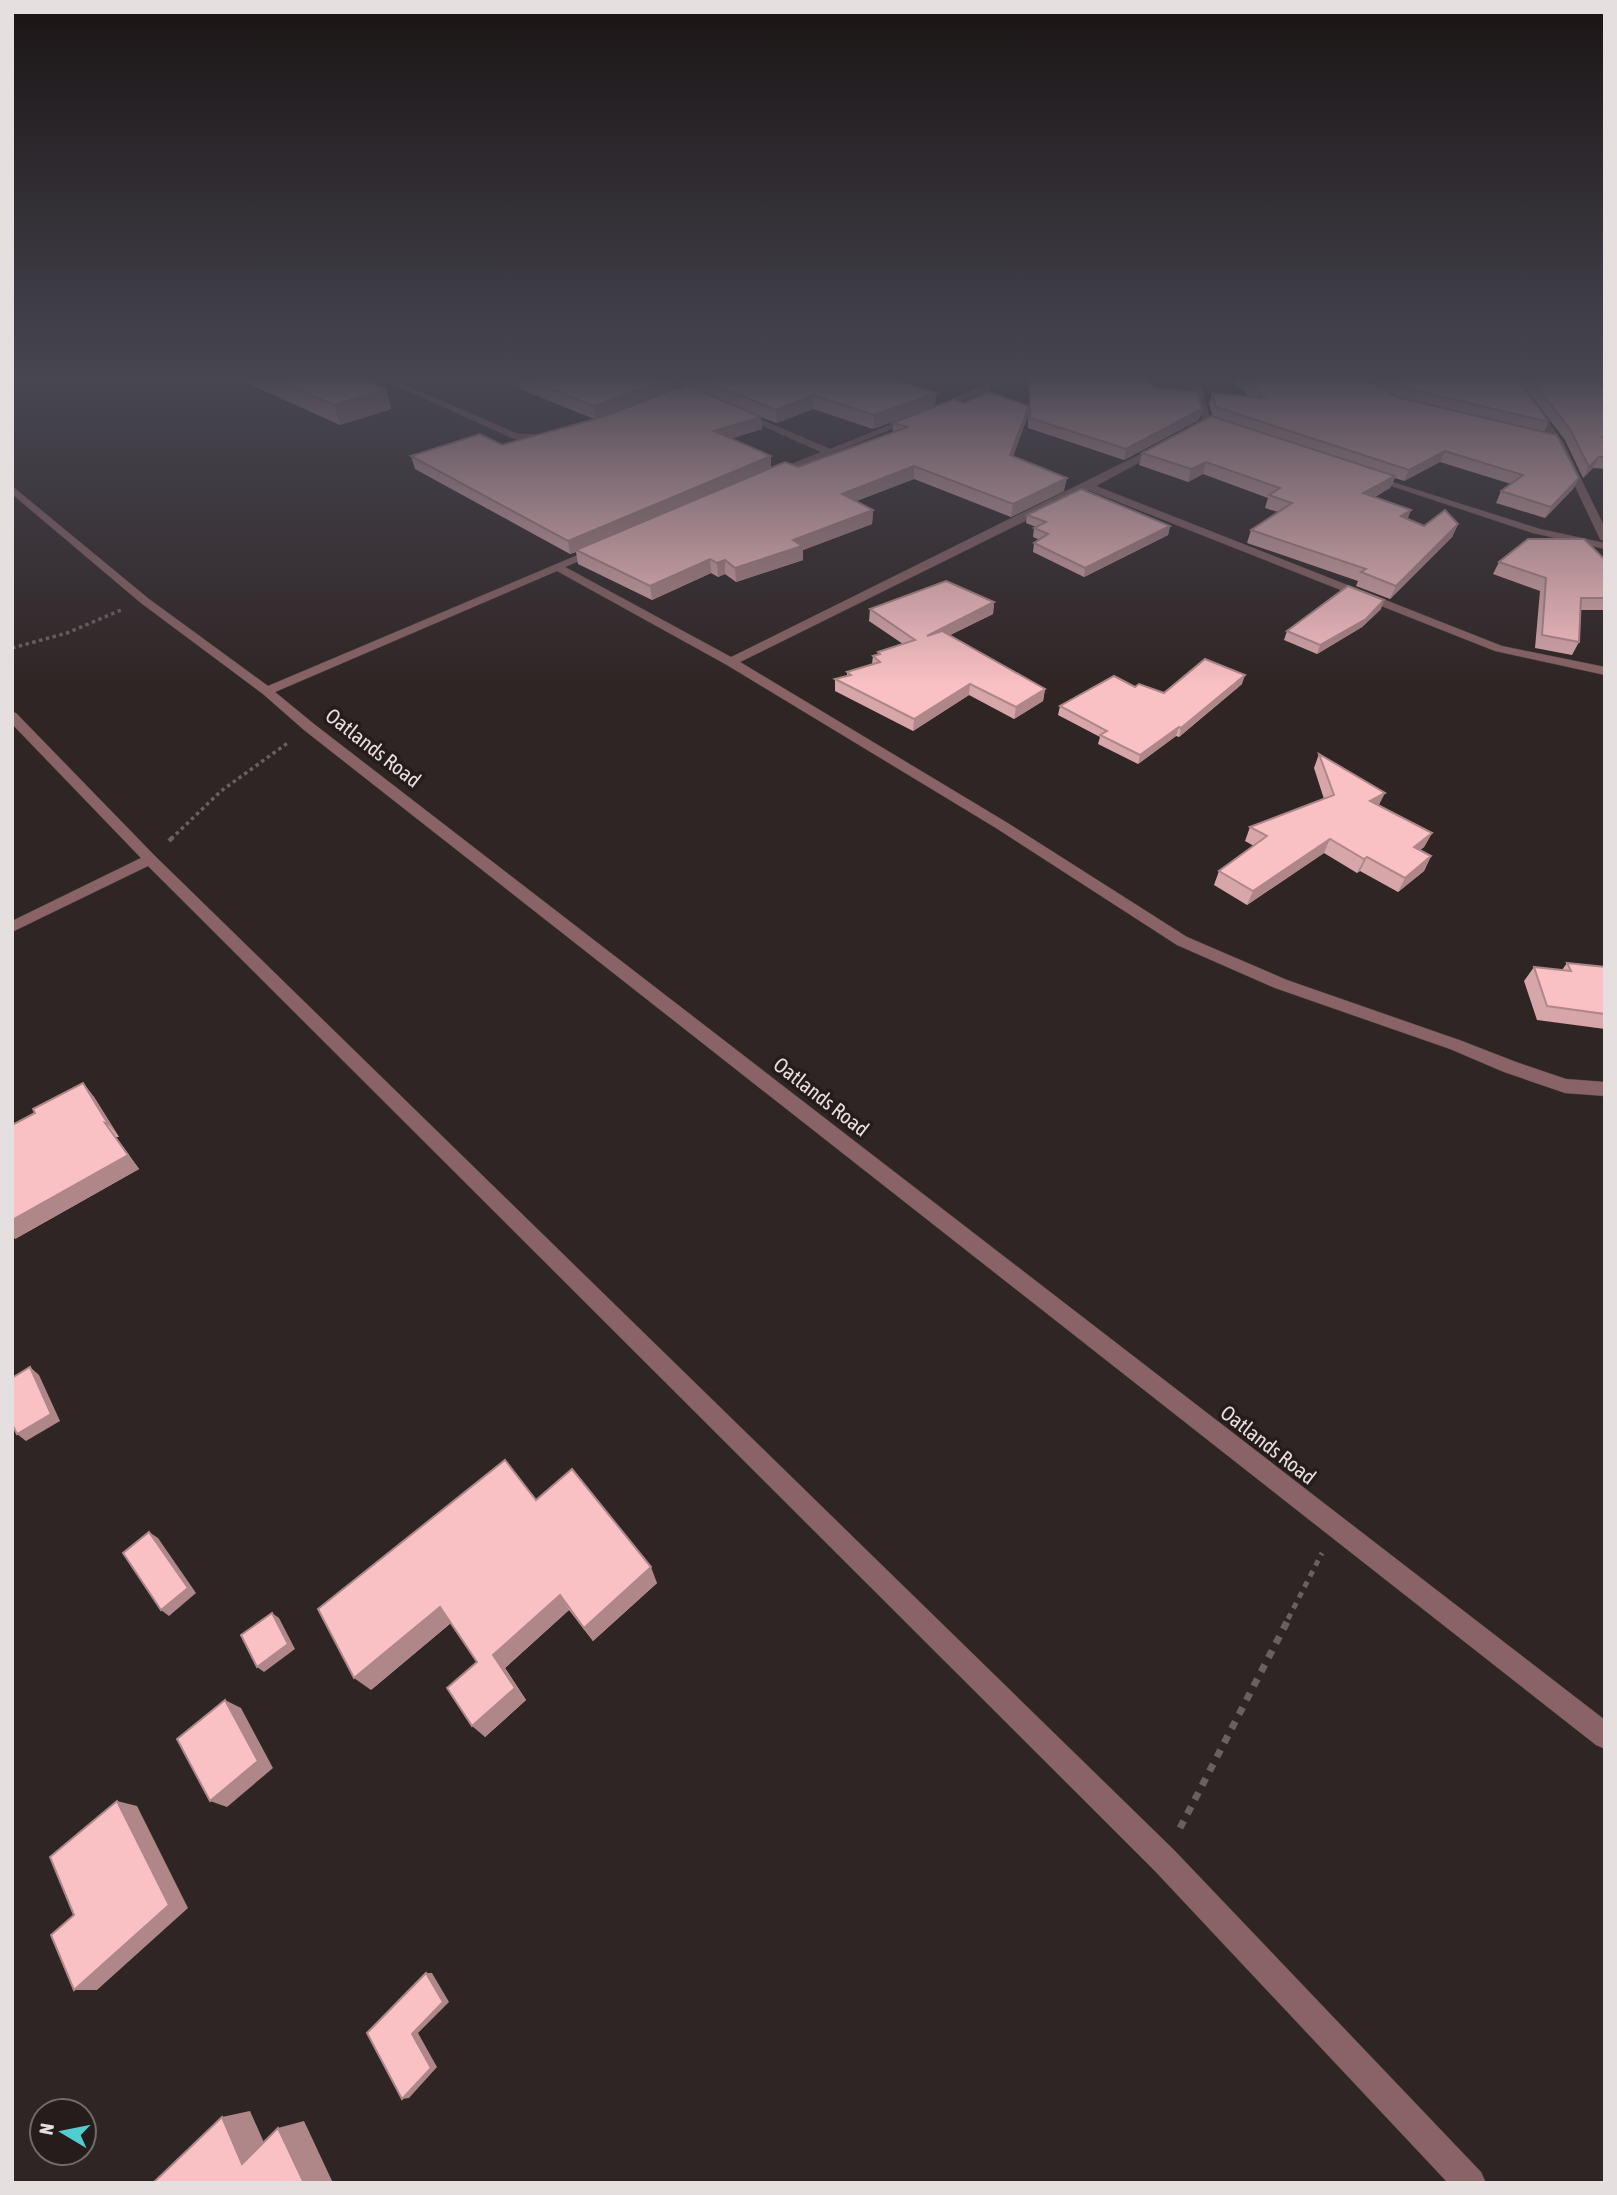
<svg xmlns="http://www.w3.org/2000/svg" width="1617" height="2195" viewBox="0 0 1617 2195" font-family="'Asap Condensed',sans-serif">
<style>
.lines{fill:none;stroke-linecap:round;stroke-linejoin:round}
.minor-casing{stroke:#4c4343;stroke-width:1}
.path-far3{stroke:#696060;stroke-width:3.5;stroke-dasharray:3.5 3.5;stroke-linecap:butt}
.path-far2{stroke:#696060;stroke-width:4.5;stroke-dasharray:5 5;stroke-linecap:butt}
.path-far1{stroke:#696060;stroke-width:5;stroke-dasharray:6 6;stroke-linecap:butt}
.path{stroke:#696060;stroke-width:7;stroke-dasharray:8 8;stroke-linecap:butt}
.minor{fill:#896365;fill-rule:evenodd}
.wall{fill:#d7a6a9}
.shaded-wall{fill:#af8789}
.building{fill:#fac1c4;stroke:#af8789;stroke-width:2}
.labels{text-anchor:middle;stroke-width:7;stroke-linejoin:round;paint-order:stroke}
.street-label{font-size:21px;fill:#e6dfdf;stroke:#251c1c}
</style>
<rect width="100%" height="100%" fill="#2f2525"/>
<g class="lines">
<g class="minor-casing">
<g id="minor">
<path d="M384,380h10l124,54 31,1 5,3 -26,4 -16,-4z"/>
<path d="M657,380h11l38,17 -7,2z"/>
<path d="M989,380h8l-9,10 -216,88 -5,-3 2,-2 52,-21 -85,-38 7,-2 87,37 107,-43 45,-20z"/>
<path d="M1191,380h8l12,42 -22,13 -4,-3 1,-2 16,-9z"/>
<path d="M1509,380h8l46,62 42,86v14l-5,-3 -46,-97z"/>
<path d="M1161,444l3,1v4l-68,37 406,160 103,21v8l-110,-24 -407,-161 -348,172 266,160 181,115 100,43 175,61 54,21 50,17 39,3v14l-40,-3 -61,-21 -54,-23 -175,-61 -98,-43 -181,-117 -269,-163 -170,-94 -282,121 39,32 1291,996v29l-9,-4 -1292,-1015 -41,-36 -122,-91 -129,-109v-8l137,113 119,87 331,-140 5,3 -1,2 -38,16 166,90z"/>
<path d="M1367,474l173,55 65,14v6l-72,-16 -166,-55z"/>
<path d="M12,712l4,1 139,143 1019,994 307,322 5,11h-38l-294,-313 -1006,-1004 -136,66v-11l129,-63 -129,-134z"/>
</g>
</g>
<g class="path-far3">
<path d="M12,648l55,-15 54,-23"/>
<path d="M171,839l50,-48 68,-49"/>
</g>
<path class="path-far2" d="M169,841l4,-4"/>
<path class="path-far1" d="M1288,1619l34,-66"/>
<path class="path" d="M1180,1828l109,-210"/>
<use href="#minor" class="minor"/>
</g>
<g class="wall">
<path d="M243,380h124l19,9 5,20 -51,16 -89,-40z"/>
<path d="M519,380h153l1,10 13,-5 -13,-5h232l-2,2 33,11 -1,13 -62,23 -60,-20 -36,14 -16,-6 1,12 -31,9 40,18v12l27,-1 95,-34v-10l71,-20 65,3v-26h117l8,8 45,32 -75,40 -96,-32v-18l-1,8 -14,38 51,35 -53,26 -97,-38 -58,22 17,9 -1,14 -69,26v10l-67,22 -11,-8 -7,3 -7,-4 -59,27 -74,-36 -2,-12 -6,2 -155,-85 -4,-13 91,-11 92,-26 -74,-30z"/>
<path d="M1232,380h138v2l7,3 -2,-5h143l31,42 -5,10 35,46 -6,11 -28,29 -49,-15 5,-12 10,-7 -71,-22 -36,19 -9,-3 -5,10 -15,9 36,13 -4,9 17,7 34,-2 -6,13 -62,62 -34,-13 2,-5 -111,-38 4,-13 27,-18 -13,-4 3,-10 -65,-24 -15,8 -49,-17 3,-12 71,-37 -4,-12 3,-11 37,3z"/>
<path d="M1519,380h86v89l-12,-1 -10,10 -18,-38z"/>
<path d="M1027,515l143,11 -2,9 -84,42 -51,-25 1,-9 6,-3 -7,-3 1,-9 2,-1 -10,-4z"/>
<path d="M1605,560v50h-24l-2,32 -7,13 -37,-7 5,-57 -47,-17 6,-12z"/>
<path d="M994,602l-1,12 -43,21 95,54 -2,12 -29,18 -45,-24 -56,36 -78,-40v-12l12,-3v-4l25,-8 1,-8 5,-1v-3l25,-8 -34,-23 1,-12z"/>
<path d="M1381,609l-19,18 -45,27 -33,-14 3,-9z"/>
<path d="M1242,684l-63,53 -3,-1 -38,28 -40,-20 2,-7 -42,-22 2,-9 75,-19 29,6z"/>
<path d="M1319,754l60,52 53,27 -8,14 -4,3 11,6 -7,15 -26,21 -38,-21 -3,2 -33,-20 -77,52 -33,-20 5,-14 35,-25 -9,-5 5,-14 74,-28 -10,-31z"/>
<path d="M1567,963l38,4v62l-68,-9 -13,-39 10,-14 28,3z"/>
<path d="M83,1083l11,14 25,40h-3l23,32 -124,70 20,-126z"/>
<path d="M536,1500l121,83 -64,58 -24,-31 -64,58 21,32 -41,37 -8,-75 -26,-39 -80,67z"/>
</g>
<g class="shaded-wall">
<path d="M666,380h6l1,11 -77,29 -2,-14z"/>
<path d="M386,389l5,20 -51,16 -6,-20z"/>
<path d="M936,393l-1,13 -62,23 1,-14z"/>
<path d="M813,395v14l-36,14 -1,-13z"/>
<path d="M1029,406l-2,12 -18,50 1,-13z"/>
<path d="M1202,409l-3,11 -75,40 2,-11z"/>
<path d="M761,417l1,12 -47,15 -1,-13z"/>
<path d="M1445,451l-5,11 -36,19 5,-11z"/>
<path d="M771,456v12l-195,82v2l-6,2 -2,-13z"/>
<path d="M1599,457l-6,11 -10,10 6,-11z"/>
<path d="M1206,462l-3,12 -15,8 3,-13z"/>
<path d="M914,466v13l-73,28 1,-13z"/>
<path d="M1395,476l-5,12 -32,17 5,-12z"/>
<path d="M1067,478l-3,13 -53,26 2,-13z"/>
<path d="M1579,478l-6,11 -28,29 6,-11z"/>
<path d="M873,510l-1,14 -69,26v10l-67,22 -1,-14 58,-28z"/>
<path d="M1411,510l-5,13 -5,-7z"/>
<path d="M1458,524l-6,13 -62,62 6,-13z"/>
<path d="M1170,526l-2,9 -84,42 1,-9z"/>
<path d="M710,559l1,14 -59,27 -2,-14z"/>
<path d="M725,560v14l-7,3 -1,-14z"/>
<path d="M1384,600l-3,9 -19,18 -45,27 3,-9z"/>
<path d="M994,602l-1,12 -67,33 1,-11z"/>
<path d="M1245,675l-3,9 -63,53 2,-9z"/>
<path d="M970,684l-1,11 -56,36 1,-12z"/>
<path d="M1045,689l-2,12 -29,18 2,-12z"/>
<path d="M1179,727l-3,9 -38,28 2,-9z"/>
<path d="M1385,793l-7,14 -8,-6z"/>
<path d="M1432,833l-8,14 -18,14 8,-14z"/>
<path d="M1330,839l-6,14 -77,52 6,-14z"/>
<path d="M1431,856l-7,15 -26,21 7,-14z"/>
<path d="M1367,857l-7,14 -3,2 7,-14z"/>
<path d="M83,1083l11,14 25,40 -11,-13z"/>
<path d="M105,1123l34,46 -124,70 -3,-3v-16z"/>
<path d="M30,1367l9,8 21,46 -34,20 -9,-7z"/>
<path d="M149,1532l9,6 38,55 -27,23 -8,-6z"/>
<path d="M651,1567l6,16 -64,58 -9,-13z"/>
<path d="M560,1595l9,15 -64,58 21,32 -41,37 -13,-11 21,-71z"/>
<path d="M440,1607l13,14 -82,69 -17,-12z"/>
<path d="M272,1613l7,5 16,31 -31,23 -7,-5z"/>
<path d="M225,1700l16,8 32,60 -46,39 -17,-6z"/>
<path d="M117,1801l20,5 51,102 -91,82h-23z"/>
<path d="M426,1973h6l17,29 -31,31 19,34 -28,31 -7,1 10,-65z"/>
<path d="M250,2111l20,45 -28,8 -20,-47z"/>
<path d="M304,2121l29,62h-29l-26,-55z"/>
</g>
<g class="building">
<path d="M277,380h90l19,9 -52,16z"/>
<path d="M528,380h138l-72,26z"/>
<path d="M704,380h192l40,13 -62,22 -61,-20 -37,15z"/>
<path d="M1030,380h116l8,8 43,4 5,17 -76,40 -96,-31z"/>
<path d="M1246,380h124v2l27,15 160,38 22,43 -28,29 -50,-16 22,-16 -78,-24 -36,19 -193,-63 -4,-14 52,5z"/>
<path d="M1390,380h128l31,42 -144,-34z"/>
<path d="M1532,380h73v57h-2l2,2v18h-6l-10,10 -19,-38z"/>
<path d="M686,385l75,32 -47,14 57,25 -203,85 -157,-85 69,-22 22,11 100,-28z"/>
<path d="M988,392l41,14 -19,49 57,23 -54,26 -99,-38 -72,28 31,16 -80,30 9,6 -67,22 -10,-8 -8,3 -7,-4 -60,27 -74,-36 209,-88 13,5 110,-40 -15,-4 61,-24 10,4z"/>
<path d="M1211,416l184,60 -32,17 48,17 -10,6 23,10 21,-16 13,14 -62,62 -35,-14 5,-3 -115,-39 41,-27 -23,-8 11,-7 -74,-26 -15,7 -49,-16z"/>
<path d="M1081,489l89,37 -85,42 -51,-25 14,-9 -14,-6 12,-6 -19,-7z"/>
<path d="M1528,539h56l21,21v38h-24l-2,44 -37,-7 4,-57 -47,-16z"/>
<path d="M946,581l48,21 -67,34 15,-5 103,58 -29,18 -46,-23 -56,35 -79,-40 16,-4 -4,-3 33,-10 -7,-6 7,-2 -2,-2 37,-12 -45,-31z"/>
<path d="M1348,586l36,14 -18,19 -46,26 -33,-14z"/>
<path d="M1205,659l40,16 -64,53 -2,-1 -39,28 -40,-20 7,-4 -47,-25 54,-30 21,11 4,-3 25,9z"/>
<path d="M1319,754l66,39 -15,8 62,32 -18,14 17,9 -26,22 -38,-21 -3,2 -34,-20 -77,52 -34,-20 48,-35 -17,-9 84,-32z"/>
<path d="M1567,963l38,4v47l-58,-8 -13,-39 37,4z"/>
<path d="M83,1083l25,41 -3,-1 23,32 -116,65v-95l23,-12 -2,-4z"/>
<path d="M30,1367l21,47 -34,20 -5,-10v-46z"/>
<path d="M505,1460l31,40 36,-31 79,98 -67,61 -24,-33 -67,60 22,33 -43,38 -25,-38 30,-26 -37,-55 -86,71 -36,-69z"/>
<path d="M149,1532l39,56 -27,22 -38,-57z"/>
<path d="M272,1613l16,31 -31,23 -16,-32z"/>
<path d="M225,1700l33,61 -48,40 -33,-62z"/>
<path d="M117,1801l52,104 -95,85 -23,-55 23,-20 -24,-58z"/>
<path d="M426,1973l17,29 -31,32 19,34 -29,31 -35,-66z"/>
<path d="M222,2117l20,47 36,-36 26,55h-151z"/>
</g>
<linearGradient id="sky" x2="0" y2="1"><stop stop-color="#1a1414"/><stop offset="0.55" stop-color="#474651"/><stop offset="1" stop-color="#474651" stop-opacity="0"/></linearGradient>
<rect width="1617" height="687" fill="url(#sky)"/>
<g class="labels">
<g class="street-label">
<text transform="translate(373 748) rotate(38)" y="7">Oatlands Road</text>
<text transform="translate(821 1097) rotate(38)" y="7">Oatlands Road</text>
<text transform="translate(1268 1445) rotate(38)" y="7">Oatlands Road</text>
</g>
</g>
<rect width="1617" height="2195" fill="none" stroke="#e6dfdf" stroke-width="28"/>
<g transform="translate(63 2132) rotate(280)"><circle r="33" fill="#251c1c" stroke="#726a6a" stroke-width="2"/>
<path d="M0-5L12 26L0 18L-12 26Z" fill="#52cdcd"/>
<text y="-10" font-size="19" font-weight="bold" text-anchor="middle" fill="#e6dfdf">N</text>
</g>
</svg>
